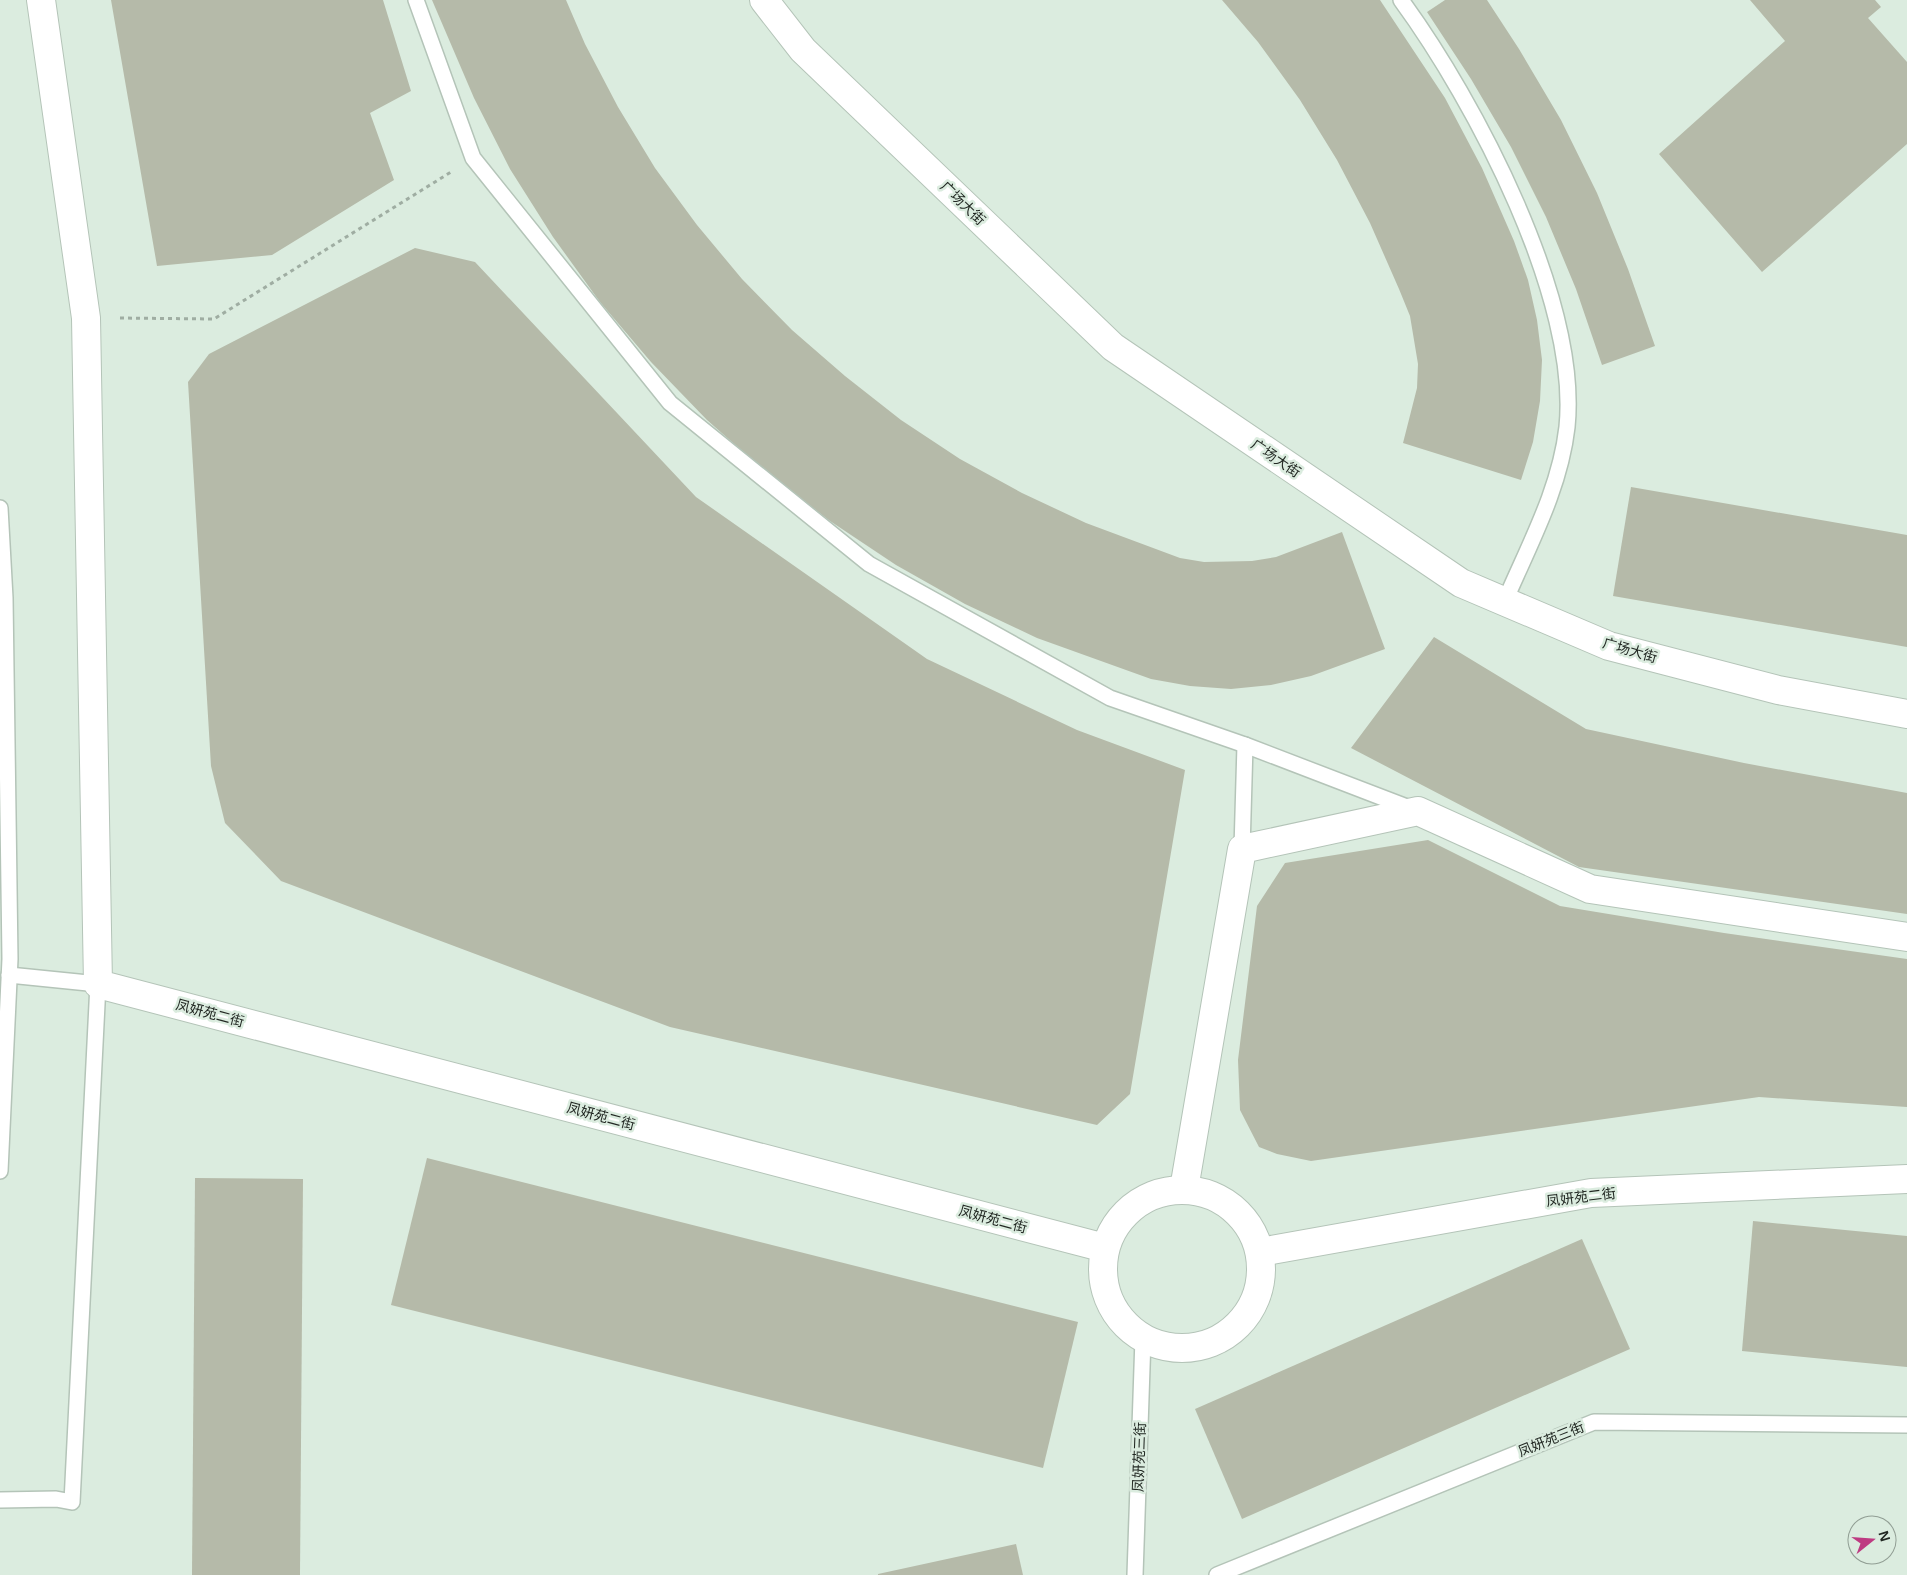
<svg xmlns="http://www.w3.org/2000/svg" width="1907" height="1575" viewBox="0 0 1907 1575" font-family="Helvetica,'Noto Sans SC',sans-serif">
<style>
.building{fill:#b5baa9}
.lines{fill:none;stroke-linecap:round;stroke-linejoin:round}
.lane-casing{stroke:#b4c4b8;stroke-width:18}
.street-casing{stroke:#b4c4b8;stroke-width:30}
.secondary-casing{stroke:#b4c4b8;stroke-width:30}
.path{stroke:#9fada2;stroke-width:3;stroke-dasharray:4 4;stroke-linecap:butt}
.lane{stroke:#fff;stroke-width:15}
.street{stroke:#fff;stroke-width:28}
.secondary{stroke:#fff;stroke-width:28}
.labels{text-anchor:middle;stroke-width:5;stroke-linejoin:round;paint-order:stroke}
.street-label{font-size:14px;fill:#222823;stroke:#dbecdf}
</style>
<rect width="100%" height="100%" fill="#dbecdf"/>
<g class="building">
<path d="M111,0h272l28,91 -41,22 24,67 -122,75 -115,11z"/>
<path d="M432,0h134l19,44 33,63 37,61 42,57 45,54 50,51 53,46 56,44 59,39 62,34 64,30 94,35 24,4 48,-1 24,-4 66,-25 43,117 -74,27 -40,9 -40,4 -41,-3 -39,-7 -114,-41 -72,-34 -69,-39 -66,-44 -64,-49 -59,-52 -56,-58 -51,-60 -47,-65 -43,-68 -36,-71z"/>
<path d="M1222,0h158l65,98 37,70 32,73 14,39 9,40 5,40 -2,41 -7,41 -12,38 -118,-37 14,-55 1,-24 -8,-48 -11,-27 -29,-66 -33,-63 -37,-60 -42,-58z"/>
<path d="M1445,0h42l32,49 42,71 36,73 31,76 27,77 -53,19 -26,-76 -30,-72 -35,-70 -40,-68 -44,-67z"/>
<path d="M1750,0h125l6,7 -13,11 39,44v82l-145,128 -103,-118 126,-113z"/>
<path d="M415,248l60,14 221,235 231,162 150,71 108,40 -55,324 -33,31 -427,-98 -389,-146 -56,-58 -14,-57 -23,-384 21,-28z"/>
<path d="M1631,487l276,48v112l-294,-51z"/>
<path d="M1434,637l152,92 158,34 163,30v121l-328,-47 -228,-119z"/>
<path d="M1428,840l132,66 164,27 183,26v148l-148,-10 -448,64 -34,-7 -18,-7 -19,-37 -2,-50 19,-154 28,-43z"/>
<path d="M427,1158l651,164 -35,146 -652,-163z"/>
<path d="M195,1178l108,1 -3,396h-108z"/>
<path d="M1753,1221l154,15v131l-165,-16z"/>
<path d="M1582,1239l48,110 -388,170 -47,-110z"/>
<path d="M1016,1544l7,31h-145v-1z"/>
</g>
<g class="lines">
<g class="lane-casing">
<g id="lane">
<path d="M416,0l57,158 197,245 199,161 241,134 135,47 167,64"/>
<path d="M1401,0c74,101 179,300 166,427 -7,62 -38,118 -62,174"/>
<path d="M0,508l5,90 5,361 -10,212"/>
<path d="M1242,849l3,-104"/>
<path d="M0,1500l56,-1 16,3 26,-518 -89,-9"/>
<path d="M1135,1575l8,-237"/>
<path d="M1217,1575l377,-153 313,3"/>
</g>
</g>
<g class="street-casing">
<g id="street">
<path d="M41,0l45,318 12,666 1007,264"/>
<path d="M1184,1189l58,-340 176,-38 172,78 317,48"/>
<circle cx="1182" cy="1269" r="79"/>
<path d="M1260,1252l331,-59 316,-14"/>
</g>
</g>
<g class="secondary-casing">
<path id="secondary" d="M764,0l39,50 310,297 348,236 148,63 169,44 129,24"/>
</g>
<path class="path" d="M120,318l94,1 237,-147"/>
<use href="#lane" class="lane"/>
<use href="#street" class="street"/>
<use href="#secondary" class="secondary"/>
</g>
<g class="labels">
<g class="street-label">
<text transform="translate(963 203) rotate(44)" y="5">广场大街</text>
<text transform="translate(1276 458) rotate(34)" y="5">广场大街</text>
<text transform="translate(1630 650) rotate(16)" y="5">广场大街</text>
<text transform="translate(210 1013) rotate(15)" y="5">凤妍苑二街</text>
<text transform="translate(601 1116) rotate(15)" y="5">凤妍苑二街</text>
<text transform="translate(1581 1197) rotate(-7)" y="5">凤妍苑二街</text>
<text transform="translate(993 1219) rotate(15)" y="5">凤妍苑二街</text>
<text transform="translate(1551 1439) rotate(-22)" y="5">凤妍苑三街</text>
<text transform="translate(1139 1457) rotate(-88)" y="5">凤妍苑三街</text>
</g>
</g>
<g transform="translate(1872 1540) rotate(73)"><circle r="24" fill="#dbecdf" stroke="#919e94"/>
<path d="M0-4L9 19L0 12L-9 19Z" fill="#be3b82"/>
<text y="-8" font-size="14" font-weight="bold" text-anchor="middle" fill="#222823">N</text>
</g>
</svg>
